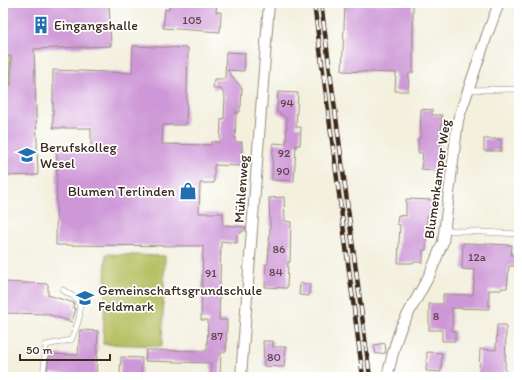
<svg xmlns="http://www.w3.org/2000/svg" width="522" height="380" viewBox="0 0 522 380" font-family="Itim,sans-serif">
<style>
.green{fill:#b4bf61;stroke:#787440}
.building{fill:#ce97d7}
.lines{fill:none;stroke-linecap:round;stroke-linejoin:round}
.lane-casing{stroke:#978d7e;stroke-width:6}
.street-casing{stroke:#978d7e;stroke-width:12}
.lane{stroke:#fff;stroke-width:5}
.street{stroke:#fff;stroke-width:10}
.rail-casing{stroke:#3b2a1e;stroke-width:4.5}
.rail{stroke:#fff;stroke-width:3;stroke-dasharray:9;stroke-linecap:butt}
.labels{text-anchor:middle;stroke-width:3.5;stroke-linejoin:round;paint-order:stroke}
.number-label{font-size:12px;fill:#60454c}
.poi-label{font-size:14px;fill:#3b2a1e;stroke:#fff;text-anchor:start}
.street-label{font-size:14px;fill:#3b2a1e;stroke:#fff}
</style>
<rect width="100%" height="100%" fill="#fff"/>
<filter id="ink" filterUnits="userSpaceOnUse"><feTurbulence type="fractalNoise" baseFrequency=".025" numOctaves="2"/><feDisplacementMap in="SourceGraphic" scale="8" xChannelSelector="R" yChannelSelector="G"/><feConvolveMatrix kernelMatrix="1 2 1 2 8 2 1 2 1" color-interpolation-filters="sRGB"/></filter>
<filter id="wash" filterUnits="userSpaceOnUse"><feTurbulence type="fractalNoise" baseFrequency=".012" numOctaves="4" result="noise"/><feDisplacementMap in="SourceGraphic" scale="16" xChannelSelector="R" yChannelSelector="G"/><feGaussianBlur stdDeviation="0.9" result="paint"/><feColorMatrix in="noise" values="0 0 0 0 0 0 0 0 0 0 0 0 0 0 0 0 0 1.4 0 .05"/><feComposite in="paint" operator="in"/></filter>
<g filter="url(#wash)">
<rect width="100%" height="100%" fill="#f3f0de"/>
<g class="green">
<path d="M11,56v29h-8v-28z"/>
<path d="M106,254l59,2 -3,90 -59,-2z"/>
</g>
<g id="blocks">
<g class="building">
<path d="M3,3h106l2,43 -77,3 4,126 -35,1v-91h8v-29l-8,1z"/>
<path d="M169,3h48l-1,9h5l-1,20 -57,-4 2,-19 4,1z"/>
<path d="M413,3v70h-4l-1,18h-13l1,-18 -54,-2 3,-67z"/>
<path d="M133,46l55,2 -2,77h-23l-1,19 49,1v-3h9l1,-23h3l1,-23 -4,-7h-8l1,-10h11l1,-27 19,1 -1,18 -17,-1 15,18 -1,18h-1v6h-4l-1,30h7v24l-28,-1v18h-14l-1,30h24v12l23,2v2l-9,6v8l-16,-2 -2,79h8l-1,32h-5l-1,25h-9v-14l-66,-2 1,-11 61,1 1,-31h-7l2,-74 -147,-1 1,-97h34v-20h-38v-58l79,3z"/>
<path d="M278,92l20,1 -2,34h5l-1,18h-4l-2,36 -22,-1 1,-37 13,1 1,-26 -10,-6z"/>
<path d="M421,109l11,1v5h10l-3,56 -18,-2 2,-16h-5v-15h2z"/>
<rect x="484" y="139" width="17" height="12"/>
<path d="M284,197l1,24 6,1 -1,40h-2l-1,26 -22,-1 1,-23h2l2,-37 -1,-29z"/>
<path d="M406,199l30,1 -1,15h-7v2h-1l-1,33h-3v12h-10v1h-15l2,-38 -3,-1 1,-9 8,1z"/>
<path d="M463,243l49,2 -1,10h8v11h-10l-2,22h-5l-1,2h-12v19l-37,-1v23h3v10h-13v-11h-13v-26h14v-10l30,1 2,-25 -13,-1z"/>
<path d="M3,282l45,2v11l26,8 -1,5 3,1 -4,13 -25,-8 -44,-1z"/>
<path d="M300,283l10,1 -1,12 -10,-1z"/>
<path d="M497,325h9l-1,49h-26l1,-25 16,1z"/>
<path d="M80,330l18,1 -2,45 -49,-3 2,-19 29,1z"/>
<path d="M263,341h10v6h13l-2,20 -20,-1z"/>
<path d="M385,343l1,10 -10,1 -2,-9z"/>
<path d="M427,352l15,1 -1,19 -15,-1z"/>
<path d="M121,357l21,1 -1,19h-21z"/>
</g>
</g>
</g>
<g filter="url(#ink)">
<use href="#blocks" fill-opacity="0" stroke="#978d7e" stroke-width="1"/>
<g class="lines">
<g class="lane-casing">
<g id="lane">
<path d="M468,90l51,-1"/>
<path d="M444,230l75,4"/>
<path d="M43,377l3,-32 25,-5c4,-10 15,-31 5,-41 -4,-4 -9,-6 -13,-9"/>
</g>
</g>
<g class="street-casing">
<g id="street">
<path d="M241,377l28,-374"/>
<path d="M387,377l8,-32 6,-18 29,-53 13,-32 15,-122 29,-85 12,-32"/>
</g>
</g>
<use href="#lane" class="lane"/>
<use href="#street" class="street"/>
<g class="rail-casing">
<g id="rail">
<path d="M314,3l49,374"/>
<path d="M321,3l49,374"/>
</g>
</g>
<use href="#rail" class="rail"/>
</g>
</g>
<defs>
<g id="building-bare" transform="scale(1.38)"><path d="M-4-6H4V6H1V3H-1V6H-4ZM-2.5-4.3h1.7v1.8h-1.7ZM.8-4.3h1.7v1.8H.8ZM-2.5-1h1.7V.8h-1.7ZM.8-1h1.7V.8H.8Z" fill="#1f6fb2" stroke="#fff" stroke-width="2.5" paint-order="stroke"/></g>
<g id="school-bare" transform="scale(1.38)"><path d="M0-5L7-2L0 1L-7-2ZM-4 1L0 2.5L4 1V4Q0 6-4 4Z" fill="#1f6fb2" stroke="#fff" stroke-width="2.5" paint-order="stroke"/></g>
<g id="shop-bare" transform="scale(1.38)"><path d="M-5-2.5h2.3a2.7 3.5 0 0 1 5.4 0H5L5.5 6h-11ZM-1.5-2.5h3a1.5 2.3 0 0 0-3 0Z" fill="#1f6fb2" stroke="#fff" stroke-width="2.5" paint-order="stroke"/></g>
</defs>
<g fill-rule="evenodd">
<use href="#building-bare" x="41" y="25"/>
<use href="#school-bare" x="27" y="155"/>
<use href="#shop-bare" x="188" y="191"/>
<use href="#school-bare" x="85" y="298"/>
</g>
<g class="labels">
<g class="number-label">
<text x="192" y="24">105</text>
<text x="287" y="107">94</text>
<text x="284" y="157">92</text>
<text x="283" y="175">90</text>
<text x="279" y="253">86</text>
<text x="477" y="261">12a</text>
<text x="276" y="276">84</text>
<text x="211" y="277">91</text>
<text x="436" y="320">8</text>
<text x="217" y="340">87</text>
<text x="274" y="361">80</text>
</g>
<g class="poi-label">
<text x="54" y="30">Eingangshalle</text>
<text x="40" y="152">Berufskolleg<tspan x="40" dy="16">Wesel</tspan></text>
<text x="175" y="196" text-anchor="end">Blumen Terlinden</text>
<text x="98" y="295">Gemeinschaftsgrundschule<tspan x="98" dy="16">Feldmark</tspan></text>
</g>
<g class="street-label">
<text transform="translate(437 179) rotate(-82)" y="5">Blumenkamper Weg</text>
<text transform="translate(241 189) rotate(-86)" y="5">Mühlenweg</text>
</g>
</g>
<rect width="522" height="380" fill="none" stroke="#fff" stroke-width="16"/>
<path d="M20 354v6h90v-6" fill="none" stroke="#3b2a1e" stroke-width="2"/>
<text x="26" y="354" font-size="12" fill="#3b2a1e" stroke="#ffffff" stroke-width="3" paint-order="stroke">50 m</text>
</svg>
